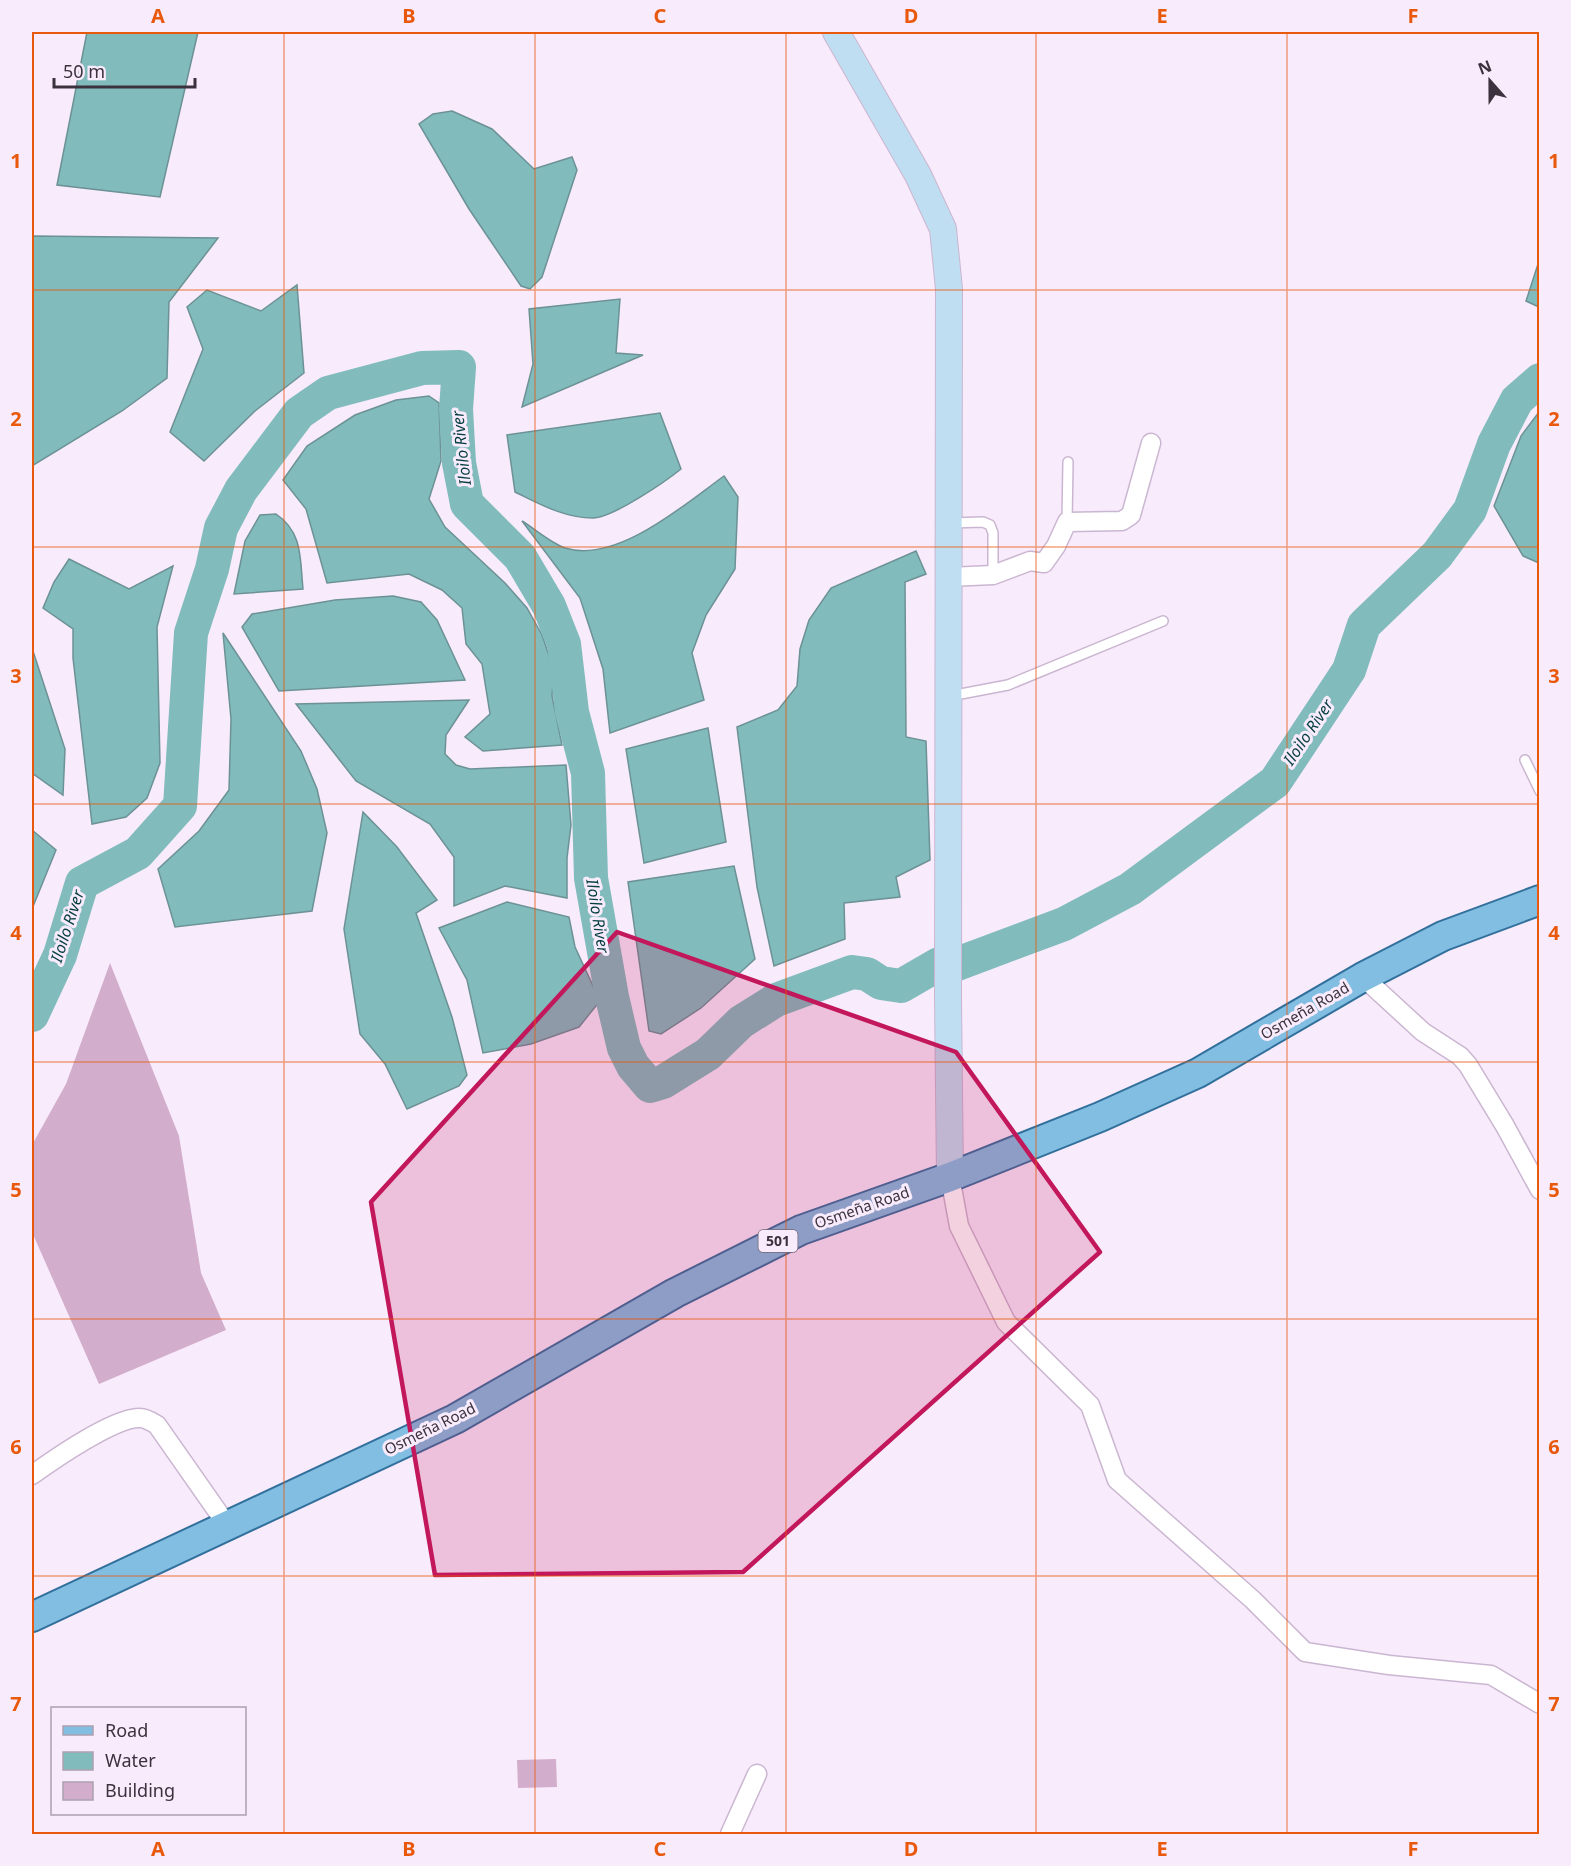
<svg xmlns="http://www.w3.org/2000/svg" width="1571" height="1866" viewBox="0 0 1571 1866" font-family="'Noto Sans',sans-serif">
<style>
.water{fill:#81bbbc;stroke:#6c9296;stroke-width:1.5}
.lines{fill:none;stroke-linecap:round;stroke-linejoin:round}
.river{stroke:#81bbbc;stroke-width:34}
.building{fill:#d3adcc}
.lane-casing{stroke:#cbb6d1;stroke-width:12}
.street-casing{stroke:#cbb6d1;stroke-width:21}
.secondary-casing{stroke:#cbb6d1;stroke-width:28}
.primary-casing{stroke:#32709c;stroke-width:32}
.lane{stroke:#fff;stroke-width:9}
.street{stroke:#fff;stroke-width:18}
.secondary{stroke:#c0def1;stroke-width:26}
.primary{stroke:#81bee2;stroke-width:28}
.marked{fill:#c2185b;fill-opacity:0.2;stroke:#c2185b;stroke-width:4.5;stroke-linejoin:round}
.grid{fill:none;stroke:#e8590c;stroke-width:1.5;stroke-opacity:0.55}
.labels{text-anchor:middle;stroke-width:6;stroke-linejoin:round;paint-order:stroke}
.shield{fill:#f8ebfc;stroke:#746a76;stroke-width:1.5}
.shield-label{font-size:14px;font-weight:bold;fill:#3b323d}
.street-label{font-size:15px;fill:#3b323d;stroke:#f8ebfc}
.water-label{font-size:16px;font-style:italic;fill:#043e3f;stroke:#f8ebfc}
.neatline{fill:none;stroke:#e8590c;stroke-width:2}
.grid-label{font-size:20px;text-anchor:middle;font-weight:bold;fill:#e8590c}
</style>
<rect width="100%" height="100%" fill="#f8ebfc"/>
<g class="water">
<path d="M87,32h111l-38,165 -103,-12z"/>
<path d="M452,111l40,18 42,40 38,-12 5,13 -35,107 -12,12 -9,-3 -52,-77 -50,-85 14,-10z"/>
<path d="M32,236l186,2 -49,64 -2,76 -45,33 -90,55z"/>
<path d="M1539,261v46l-13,-6z"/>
<path d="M297,285l7,88 -49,38 -51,50 -34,-29 33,-83 -16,-42 20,-17 54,21z"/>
<path d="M620,299l-4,54 27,2 -121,52 11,-43 -4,-55z"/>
<path d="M429,396l10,7 2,58 -12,38 16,28 60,56 22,25 15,27 12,35 -2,26 10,49 -79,6 -18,-14 25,-23 -8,-50 -16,-20 -4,-36 -20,-18 -33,-16 -82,9 -21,-74 -23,-29 24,-34 48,-31 41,-15z"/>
<path d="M1539,412v151l-16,-7 -29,-50 27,-70z"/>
<path d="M660,413l21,56c-16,13 -69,49 -88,49 -29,0 -53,-14 -78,-26l-8,-57z"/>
<path d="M724,476l14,21 -3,72 -29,46 -14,38 12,47 -94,33 -7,-64 -23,-71 -58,-77c13,8 29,22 43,27 52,16 120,-44 159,-72z"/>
<path d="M276,514c27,18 24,45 27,75l-69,5 11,-53 15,-26z"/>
<path d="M916,551l10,23 -21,8 1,155 20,4 4,119 -34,17 4,20 -56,6 1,36 -71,27 -17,-79 -20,-160 41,-17 19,-24 3,-37 9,-29 22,-32z"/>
<path d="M69,559l60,30 44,-23 -16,61 3,136 -13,35 -21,19 -34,7 -19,-166v-29l-30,-21 11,-26z"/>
<path d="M393,596l28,6 16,18 28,60 -186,11 -37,-64 10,-13 83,-14z"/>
<path d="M223,633l78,118 16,38 10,44 -15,78 -137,16 -17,-58 41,-38 30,-41 2,-71z"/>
<path d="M32,648l33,101 -2,46 -31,-22z"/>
<path d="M469,700l-23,35 -1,19 11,11 14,4 96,-4 5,60 -4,33v40l-62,-12 -51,20v-49l-24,-33 -74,-43 -60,-77z"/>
<path d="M708,728l18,114 -82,21 -18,-114z"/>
<path d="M363,812l34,35 40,53 -21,13 36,104 15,58 -8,11 -52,23 -22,-45 -25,-30 -16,-105z"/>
<path d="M32,830l24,20 -24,59z"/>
<path d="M734,866l21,93 -54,49 -40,26 -12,-3 -21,-149z"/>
<path d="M507,902l62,15 6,30 25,54 -21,26 -48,17 -48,9 -16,-73 -28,-52z"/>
</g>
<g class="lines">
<g class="river">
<path d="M957,964l107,-40 66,-35 145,-107 74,-112 15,-45 73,-70 33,-45 24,-66 23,-44 23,-20"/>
<path d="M32,1015l28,-60 22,-72 56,-30 42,-47 11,-173 21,-64 9,-41 20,-38 58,-77 29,-20 94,-25 37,-1 -3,42 3,54 8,41 53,53 29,49 15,38 8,68 16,61 3,105 21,119 12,51 9,18 17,20 13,-4 45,-28 33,-32 35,-22 76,-28 15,2 14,9 20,3 38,-22"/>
</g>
</g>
<g class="building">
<path d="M110,963l69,173 22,137 25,57 -127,54 -67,-152v-87l34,-61z"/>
<path d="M556,1759l1,28 -39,1 -1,-28z"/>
</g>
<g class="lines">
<g class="lane-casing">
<g id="lane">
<path d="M1067,522l1,-60"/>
<path d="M950,523l33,-1 7,3 3,8v42"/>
<path d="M950,696l58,-11 155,-64"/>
<path d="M1525,760l15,31"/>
</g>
</g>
<g class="street-casing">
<g id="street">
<path d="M949,577l44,-2 37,-14 14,2 12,-17 11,-24 55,-1 9,-6 20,-72"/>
<path d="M1363,977l60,55 37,24 8,9 37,61 35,64"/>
<path d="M950,1177l9,49 47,96 84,83 27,75 136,120 52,52 84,13 102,10 49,29"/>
<path d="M32,1475c21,-15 83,-58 108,-57 6,0 12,4 17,7l70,100"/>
<path d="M730,1834l27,-60"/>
</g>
</g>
<g class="secondary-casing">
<path id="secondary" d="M836,32l82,143 25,54 6,60 -1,710 2,178"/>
</g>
<g class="primary-casing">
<path id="primary" d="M32,1617l423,-198 220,-126 126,-63 149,-53 150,-60 98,-44 165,-96 80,-41 97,-36"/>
</g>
<use href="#lane" class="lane"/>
<use href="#street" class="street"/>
<use href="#secondary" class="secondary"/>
<use href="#primary" class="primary"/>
</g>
<path class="marked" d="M617,932l339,120 144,200 -357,320 -308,3 -64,-373z"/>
<path class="grid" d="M284,32v1802M535,32v1802M786,32v1802M1036,32v1802M1287,32v1802M32,290h1508M32,547h1508M32,804h1508M32,1062h1508M32,1319h1508M32,1576h1508"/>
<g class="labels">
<rect class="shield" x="758.5" y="1230" width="39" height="22" rx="4.5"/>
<g class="shield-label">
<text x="778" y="1246">501</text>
</g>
<g class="street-label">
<text transform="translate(1305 1011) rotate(-30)" y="5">Osmeña Road</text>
<text transform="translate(862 1208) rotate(-19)" y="5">Osmeña Road</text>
<text transform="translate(430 1429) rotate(-26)" y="5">Osmeña Road</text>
</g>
<g class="water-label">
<text transform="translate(461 448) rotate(-96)" y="6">Iloilo River</text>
<text transform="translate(1308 732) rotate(-56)" y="6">Iloilo River</text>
<text transform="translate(598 916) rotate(81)" y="6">Iloilo River</text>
<text transform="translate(67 926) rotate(-72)" y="6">Iloilo River</text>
</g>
</g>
<rect width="1571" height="1866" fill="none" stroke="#f8ebfc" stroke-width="66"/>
<rect x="51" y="1707" width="195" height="108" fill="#f8ebfc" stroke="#aca1b0" stroke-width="1.5"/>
<rect x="63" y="1726" width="30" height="9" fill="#81bee2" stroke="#aca1b0" stroke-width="1.5"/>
<text x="105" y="1737" font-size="18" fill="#3b323d">Road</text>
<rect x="63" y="1752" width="30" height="18" fill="#81bbbc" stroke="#aca1b0" stroke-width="1.5"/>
<text x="105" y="1767" font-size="18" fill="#3b323d">Water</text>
<rect x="63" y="1782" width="30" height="18" fill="#d3adcc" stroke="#aca1b0" stroke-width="1.5"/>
<text x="105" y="1797" font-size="18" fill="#3b323d">Building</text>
<g transform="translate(1490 81) rotate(339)" stroke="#f8ebfc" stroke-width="4.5" paint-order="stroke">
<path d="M0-4.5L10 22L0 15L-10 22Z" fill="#3b323d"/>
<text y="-9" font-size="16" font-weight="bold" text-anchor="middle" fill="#3b323d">N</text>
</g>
<path d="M54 78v9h141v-9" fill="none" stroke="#3b323d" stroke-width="3"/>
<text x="63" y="78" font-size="18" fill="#3b323d" stroke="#f8ebfc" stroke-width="4.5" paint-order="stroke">50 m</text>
<rect x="33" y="33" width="1505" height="1800" class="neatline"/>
<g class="grid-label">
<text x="158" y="23">A</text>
<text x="409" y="23">B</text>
<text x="660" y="23">C</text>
<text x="911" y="23">D</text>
<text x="1162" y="23">E</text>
<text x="1413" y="23">F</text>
<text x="16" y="168">1</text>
<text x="1554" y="168">1</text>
<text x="16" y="426">2</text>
<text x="1554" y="426">2</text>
<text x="16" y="683">3</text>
<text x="1554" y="683">3</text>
<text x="16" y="940">4</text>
<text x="1554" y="940">4</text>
<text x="16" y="1197">5</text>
<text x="1554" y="1197">5</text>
<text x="16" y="1454">6</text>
<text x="1554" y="1454">6</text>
<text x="16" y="1711">7</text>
<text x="1554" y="1711">7</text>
<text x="158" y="1856">A</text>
<text x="409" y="1856">B</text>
<text x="660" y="1856">C</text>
<text x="911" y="1856">D</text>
<text x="1162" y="1856">E</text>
<text x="1413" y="1856">F</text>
</g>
</svg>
